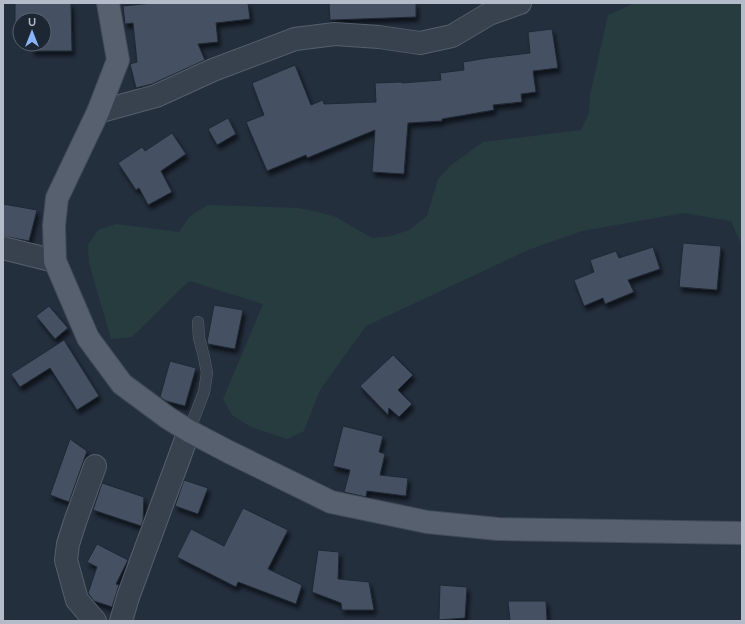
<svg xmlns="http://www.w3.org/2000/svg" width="745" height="624" viewBox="0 0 745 624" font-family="Lato,sans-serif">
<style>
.green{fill:#263c3f}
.building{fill:#455162;stroke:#1f2835;filter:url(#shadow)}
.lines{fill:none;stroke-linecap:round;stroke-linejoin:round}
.service-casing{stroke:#565f6c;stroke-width:12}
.minor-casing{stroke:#565f6c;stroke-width:24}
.primary-casing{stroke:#414a57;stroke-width:24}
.service{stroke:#38414e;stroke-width:11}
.minor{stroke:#38414e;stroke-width:22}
.primary{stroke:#56606e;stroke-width:22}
</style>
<defs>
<filter id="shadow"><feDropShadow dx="2.5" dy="4.5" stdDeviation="2" flood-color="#0009"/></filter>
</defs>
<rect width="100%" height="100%" fill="#242f3e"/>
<path class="green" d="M635,3h107v243l-11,-25 -47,-8 -102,18 -54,19 -162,76 -46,64 -16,41 -17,8 -36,-12 -19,-12 -9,-16 40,-95 -74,-23 -57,56 -21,2 -22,-76 -1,-18 10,-15 18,-6 63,8 11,-16 18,-11 91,3 19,4 18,5 36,21 19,-2 18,-6 18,-14 11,-37 13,-14 32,-23 98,-12 8,-17 1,-18 18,-80z"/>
<g class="building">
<path d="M15,3h56l1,48h-40v-7h12v-24h-24v5h-5z"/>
<path d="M153,3h95l2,16 -34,4 2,19 -20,2 7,16 -53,24 -16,4 -6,-24 7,-2 -4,-39 -8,1 -2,-18z"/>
<path d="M329,3h87v14l-86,3z"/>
<path d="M552,29l6,39 -25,3 3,21 -15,2 1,8 -29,3 1,5 -52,9v2l-34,2 -4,51 -32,-2 3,-42 -68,28 -1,-3 -39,16 -21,-49 18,-7 -12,-32 43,-18 16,40 12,-5 1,4 52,-2 -1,-19 27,-1v1l39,-3 -1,-7 24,-3 -1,-8 24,-4 43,-5 -2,-21z"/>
<path d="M228,118l8,16 -19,11 -9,-16z"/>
<path d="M172,133l14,21 -25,17 11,21 -24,13 -9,-17 -3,2 -18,-27 24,-16 3,4z"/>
<path d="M3,204l34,6 -8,31 -26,-5z"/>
<path d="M683,243l38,3 -4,44 -38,-3z"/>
<path d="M653,247l7,22 -32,11 6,12 -29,12 -2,-6 -19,8 -10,-26 20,-8 -4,-12 26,-9 3,7z"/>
<path d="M214,305l29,5 -8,39 -27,-5 -1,-2z"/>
<path d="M49,306l19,22 -13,11 -19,-23z"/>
<path d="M64,340l35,56 -22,14 -27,-42 -30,19 -9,-13z"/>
<path d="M393,355l20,20 -15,15 14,14 -13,13 -10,-9 -1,7 -28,-29z"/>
<path d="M170,361l26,7 -11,38 -19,-5 -6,-4z"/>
<path d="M343,426l40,10 -4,16 6,2 -5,21 28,3 -2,18 -39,-5 -1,6 -22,-5 6,-22 -17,-4z"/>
<path d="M70,439l17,12 -18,51 -19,-7z"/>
<path d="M184,480l24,8 -10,26 -23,-8z"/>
<path d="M102,483l42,14 -1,24 -2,5 -48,-16z"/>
<path d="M243,508l45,22 -20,39 34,16 -6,19 -58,-22 -2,5 -59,-30 14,-28 33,17z"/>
<path d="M97,544l31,16 -12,24 3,1 -7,22 -18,-6 -6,-8 9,-26 -10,-5z"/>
<path d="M318,550l21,2 -1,27 31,3 5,28h-32l-1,-7 -29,-11z"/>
<path d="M440,585l27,2 -2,31 -26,2z"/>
<path d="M508,601h38l1,20h-37z"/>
</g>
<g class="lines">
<g class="service-casing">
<path id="service" d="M189,431l15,-39 3,-19 -3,-16 -5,-19 -1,-16"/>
</g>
<g class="minor-casing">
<g id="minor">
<path d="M98,112l58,-16 57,-26 82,-31 40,-5 44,3 41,6 32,-7 37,-22 31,-11"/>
<path d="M3,248l52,13"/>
<path d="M95,621l-18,-21 -11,-40 2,-16 7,-22 20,-56"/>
<path d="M121,621l7,-24 61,-166"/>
</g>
</g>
<g class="primary-casing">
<path id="primary" d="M108,3l10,57 -20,52 -41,86 -3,27 1,36 33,77 34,46 46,34 21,13 40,21 102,50 96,20 71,7 244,4"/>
</g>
<use href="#service" class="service"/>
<use href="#minor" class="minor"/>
<use href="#primary" class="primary"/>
</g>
<rect width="745" height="624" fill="none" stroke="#b4bcc9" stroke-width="8"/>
<g transform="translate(32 32)"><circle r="19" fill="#1d2633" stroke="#59626f"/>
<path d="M0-3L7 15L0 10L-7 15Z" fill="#8ab4f8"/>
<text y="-6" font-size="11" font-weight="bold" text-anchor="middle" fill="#b4bcc9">U</text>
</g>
</svg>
